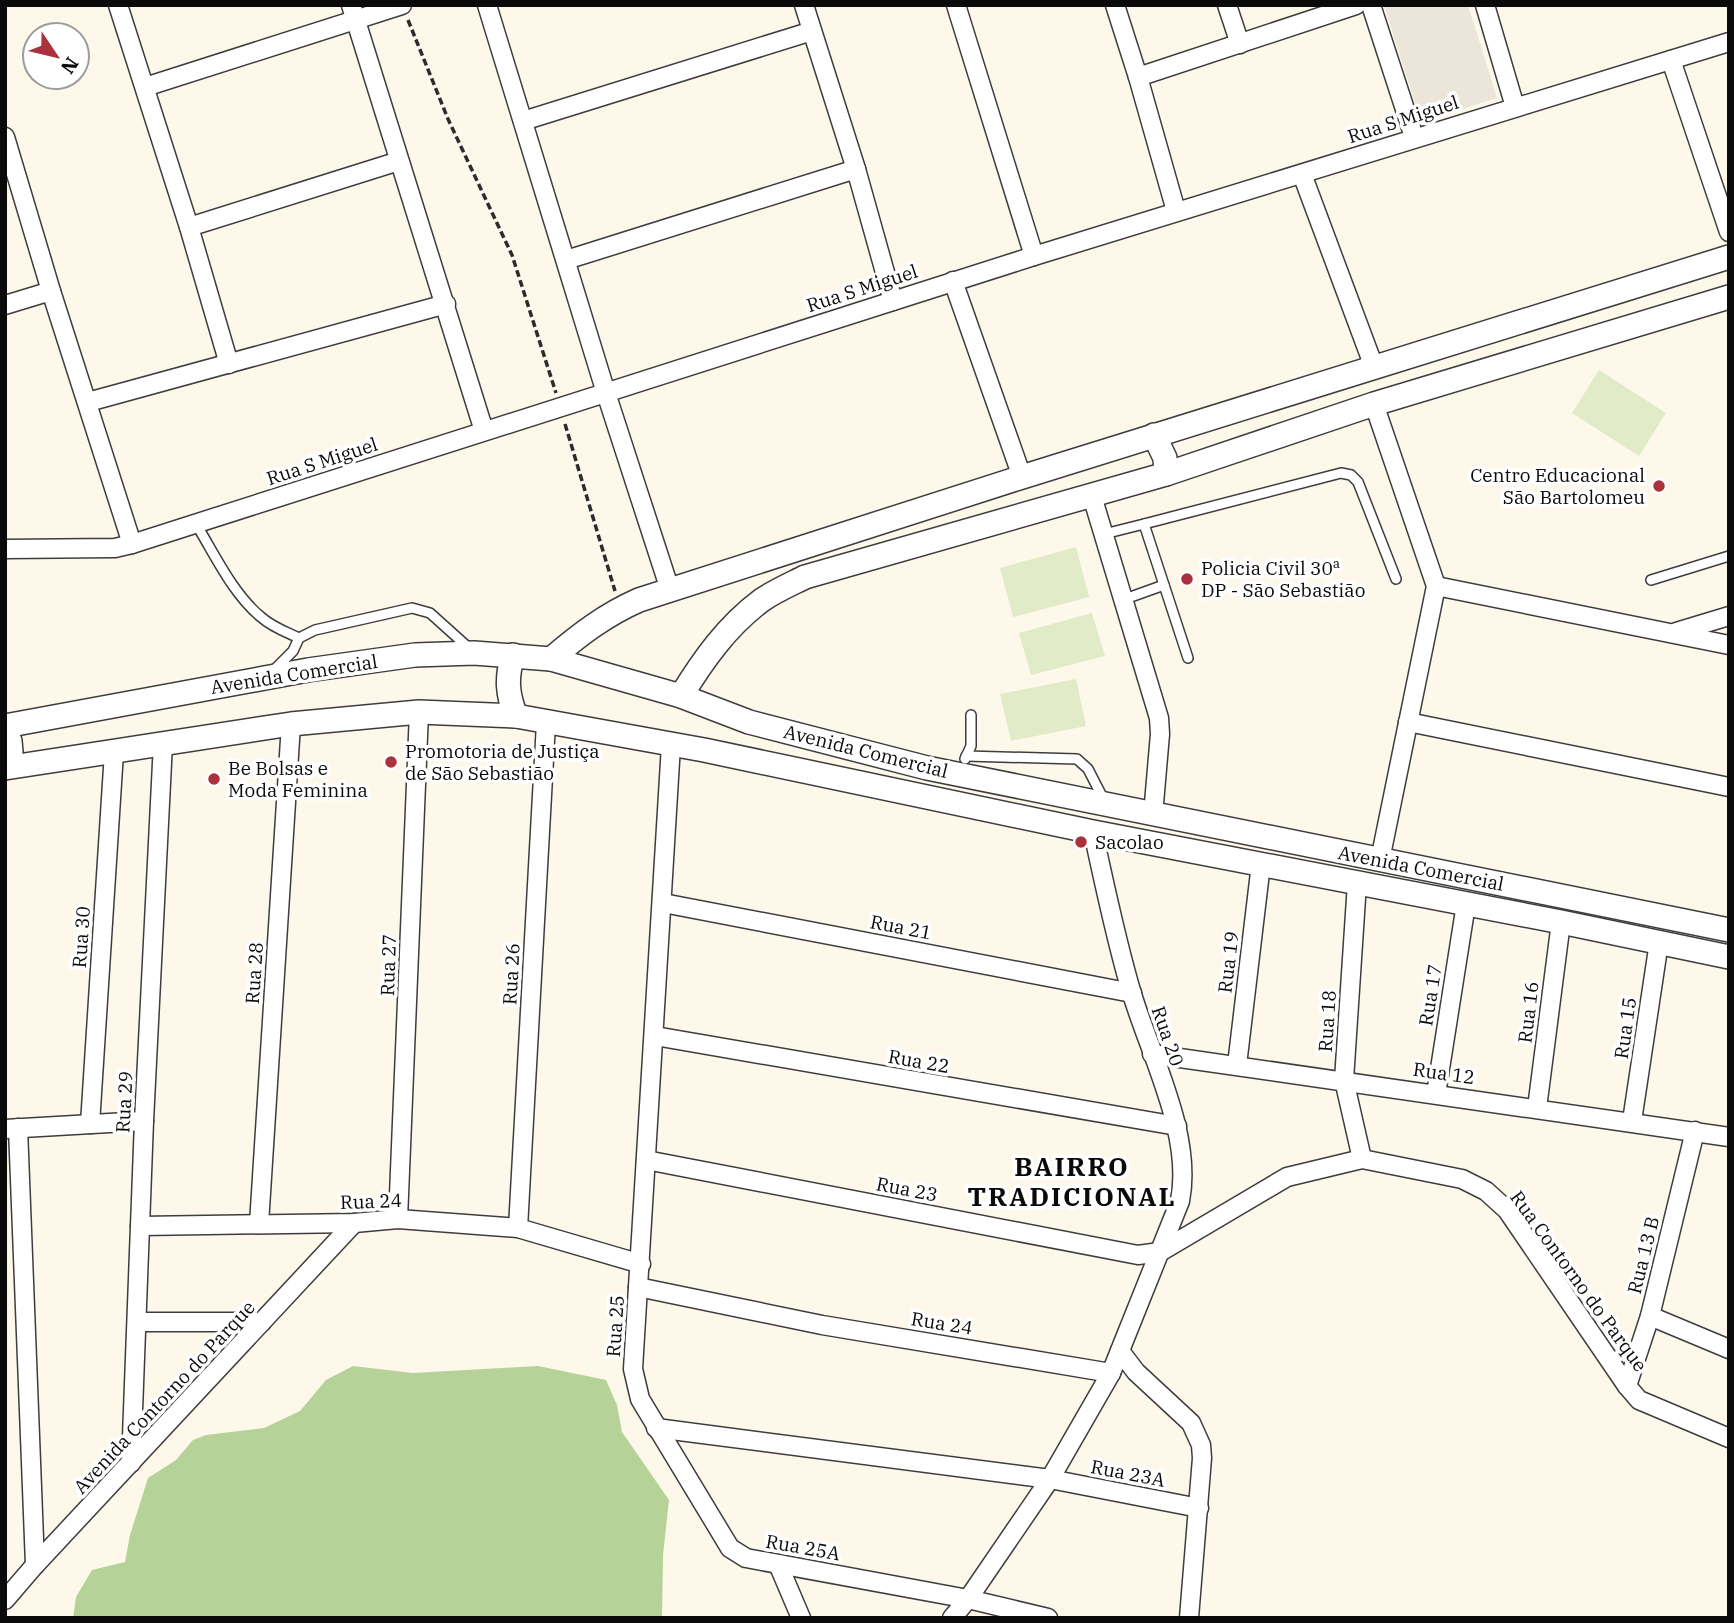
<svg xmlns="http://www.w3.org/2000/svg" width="1734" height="1623" viewBox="0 0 1734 1623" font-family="'IBM Plex Serif',serif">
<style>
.forest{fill:#b5d298}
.pitch{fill:#e1ebc7}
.plaza{fill:#ebe5da}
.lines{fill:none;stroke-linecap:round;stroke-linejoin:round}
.service-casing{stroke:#3d3d3d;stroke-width:12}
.minor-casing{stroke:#3d3d3d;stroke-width:21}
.tertiary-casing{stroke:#3d3d3d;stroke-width:26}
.path{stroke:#2c2c2c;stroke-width:3.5;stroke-dasharray:7 3.5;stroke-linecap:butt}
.service{stroke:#fff;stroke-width:9}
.minor{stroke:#fff;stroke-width:18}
.tertiary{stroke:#fff;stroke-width:23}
.poi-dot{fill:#ab313d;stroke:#fff;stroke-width:2.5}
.labels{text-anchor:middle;stroke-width:7;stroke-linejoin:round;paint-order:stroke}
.street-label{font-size:19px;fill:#0a0a0a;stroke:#fff}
.poi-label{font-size:19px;fill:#0a0a0a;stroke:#fff;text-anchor:start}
.district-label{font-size:26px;font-weight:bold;letter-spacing:2px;fill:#0a0a0a;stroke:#fff}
</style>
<rect width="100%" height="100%" fill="#fdf8e9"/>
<path class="forest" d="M353,1366l60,7 125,-7 68,14 11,25 5,27 47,68 -6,55 -1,63h-589l3,-21 16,-27 33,-8 5,-27 18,-57 28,-18 17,-20 13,-5 58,-7 36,-17 26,-31z"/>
<g class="pitch">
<path d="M1599,370l67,43 -27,43 -67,-43z"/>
<path d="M1076,547l13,50 -76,20 -13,-49z"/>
<path d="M1092,613l13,43 -74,19 -12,-42z"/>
<path d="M1076,679l10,47 -75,15 -11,-47z"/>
</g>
<path class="plaza" d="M1384,5h84l29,93 -76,24z"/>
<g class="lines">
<g class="service-casing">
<g id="service">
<path d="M196,524c19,31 37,70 65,93 11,10 25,15 38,21"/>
<path d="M1144,524l197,-51 10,2 7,7 38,97"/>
<path d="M1104,534l40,-10 44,134"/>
<path d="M1651,580l78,-24"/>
<path d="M1125,599l39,-14"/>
<path d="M272,672l21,-21 6,-13 16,-8 97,-22 18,5 40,36"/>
<path d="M966,756l111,3 11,10 17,33"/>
<path d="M965,759l6,-13v-31"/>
</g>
</g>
<g class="minor-casing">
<g id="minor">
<path d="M118,5l71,222 40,137"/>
<path d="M351,5l133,426"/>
<path d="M487,5l119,388 64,197"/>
<path d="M804,5l52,164 37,132"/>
<path d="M956,5l78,251"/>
<path d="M1115,5l23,72 38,134"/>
<path d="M1227,5l13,39"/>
<path d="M1371,5l43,132"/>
<path d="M1485,5l30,102"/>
<path d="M1671,60l58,172"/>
<path d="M1138,77l218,-72"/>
<path d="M145,87l257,-82"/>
<path d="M523,121l289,-90"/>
<path d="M5,137l46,154 81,253"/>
<path d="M1302,174l72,193"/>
<path d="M189,227l210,-66"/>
<path d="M566,260l290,-91"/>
<path d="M953,281l69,196"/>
<path d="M5,305l46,-14"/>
<path d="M88,402l358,-98"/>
<path d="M1374,404l62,182 -56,274"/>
<path d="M1092,496l67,222 1,16 -7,81"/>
<path d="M5,549l110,-1 17,-4 902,-288 695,-214"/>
<path d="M1436,586l293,59"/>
<path d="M1676,632l53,-16"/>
<path d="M1408,722l321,65"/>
<path d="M671,745l-38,624 7,30 90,149 16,10 222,41 80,19"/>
<path d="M1357,883l-13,197 18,79"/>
<path d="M663,903l469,90"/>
<path d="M655,1036l522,90"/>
<path d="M1152,1054l577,83"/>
<path d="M1237,1065l24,-201"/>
<path d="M1436,1094l30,-190"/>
<path d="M1537,1108l24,-186"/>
<path d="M1632,1121l27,-179"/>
<path d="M90,1124l24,-372"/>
<path d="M18,1128l17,437"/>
<path d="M5,1129l139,-8"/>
<path d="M646,1160l492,95 22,-3 127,-75 75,-18 100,20 24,12 21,19 120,176 12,14 90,38"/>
<path d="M398,1219l21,-507"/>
<path d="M259,1224l32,-500"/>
<path d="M140,1226l214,-3 44,-4 120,9 123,36"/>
<path d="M518,1228l28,-505"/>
<path d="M638,1287l184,38 289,48"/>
<path d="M1650,1316l79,33"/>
<path d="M137,1322h125"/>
<path d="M1120,1351l16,21 55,51 10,22 1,13 -13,160"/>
<path d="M1627,1386l23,-70 45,-185"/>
<path d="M656,1428l394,51 149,29"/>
<path d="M131,1463l13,-342 19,-378"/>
<path d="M778,1564l23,54"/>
<path d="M5,1600l30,-35 319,-342"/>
<path d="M952,1618l16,-19 82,-120 61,-106 69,-172c13,-66 -29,-144 -48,-207 -16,-53 -27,-108 -39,-162"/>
</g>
</g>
<g class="tertiary-casing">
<g id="tertiary">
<path d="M1154,435l11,23 1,16"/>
<path d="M513,655c-7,23 -6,39 3,61"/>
<path d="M551,659c28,-24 54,-44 88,-59l383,-123 707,-220"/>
<path d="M681,696c22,-36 46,-70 81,-96 13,-9 29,-16 43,-23l361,-103 208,-70 355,-107"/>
<path d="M5,726l303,-56 107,-15 59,-2 77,6 130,37 68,26 178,46 802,162"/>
<path d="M5,732l5,9 1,11 -6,10"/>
<path d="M5,768l286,-44 128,-12 97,4 188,34 389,82 468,90 168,35"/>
</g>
</g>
<g class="path">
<path d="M408,20l40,99 64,136 44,138"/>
<path d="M565,424l50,167"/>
</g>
<use href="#service" class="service"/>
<use href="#minor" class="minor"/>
<use href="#tertiary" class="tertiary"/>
</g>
<g class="poi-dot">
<circle cx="1659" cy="486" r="7"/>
<circle cx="1187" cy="579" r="7"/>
<circle cx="391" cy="762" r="7"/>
<circle cx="214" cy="779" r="7"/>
<circle cx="1081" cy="842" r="7"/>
</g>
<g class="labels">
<g class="street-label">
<text transform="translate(1403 119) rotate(-18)" y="7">Rua S Miguel</text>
<text transform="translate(862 288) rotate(-18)" y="7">Rua S Miguel</text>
<text transform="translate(322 461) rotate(-18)" y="7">Rua S Miguel</text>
<text transform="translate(294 674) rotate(-9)" y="7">Avenida Comercial</text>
<text transform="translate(866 751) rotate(14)" y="7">Avenida Comercial</text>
<text transform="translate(1421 868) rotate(11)" y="7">Avenida Comercial</text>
<text transform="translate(901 927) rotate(11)" y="7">Rua 21</text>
<text transform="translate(81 937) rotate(-86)" y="7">Rua 30</text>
<text transform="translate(1228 962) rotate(-83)" y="7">Rua 19</text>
<text transform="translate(388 965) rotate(-88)" y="7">Rua 27</text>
<text transform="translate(254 973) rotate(-86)" y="7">Rua 28</text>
<text transform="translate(511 974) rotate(-87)" y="7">Rua 26</text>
<text transform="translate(1430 995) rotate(-81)" y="7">Rua 17</text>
<text transform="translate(1528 1012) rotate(-83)" y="7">Rua 16</text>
<text transform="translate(1327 1021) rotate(-86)" y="7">Rua 18</text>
<text transform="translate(1625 1028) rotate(-82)" y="7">Rua 15</text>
<text transform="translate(1168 1036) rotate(71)" y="7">Rua 20</text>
<text transform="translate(919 1061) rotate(10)" y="7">Rua 22</text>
<text transform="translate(1444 1073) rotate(8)" y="7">Rua 12</text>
<text transform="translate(124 1102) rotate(-87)" y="7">Rua 29</text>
<text transform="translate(907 1189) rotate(11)" y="7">Rua 23</text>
<text transform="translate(371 1201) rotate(-2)" y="7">Rua 24</text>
<text transform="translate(1643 1255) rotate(-76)" y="7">Rua 13 B</text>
<text transform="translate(1579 1281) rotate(54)" y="7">Rua Contorno do Parque</text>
<text transform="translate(942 1323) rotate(9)" y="7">Rua 24</text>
<text transform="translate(615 1326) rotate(-86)" y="7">Rua 25</text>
<text transform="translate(164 1397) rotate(-47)" y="7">Avenida Contorno do Parque</text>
<text transform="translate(1128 1473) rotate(11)" y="7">Rua 23A</text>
<text transform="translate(803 1547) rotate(10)" y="7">Rua 25A</text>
</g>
<g class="poi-label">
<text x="1645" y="482" text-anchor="end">Centro Educacional<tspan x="1645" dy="22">São Bartolomeu</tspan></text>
<text x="1201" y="575">Policia Civil 30ª<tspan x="1201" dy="22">DP - São Sebastião</tspan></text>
<text x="405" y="758">Promotoria de Justiça<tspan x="405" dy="22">de São Sebastião</tspan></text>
<text x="228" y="775">Be Bolsas e<tspan x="228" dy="22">Moda Feminina</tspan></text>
<text x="1095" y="849">Sacolao</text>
</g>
<g class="district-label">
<text x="1072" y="1176">BAIRRO<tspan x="1072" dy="30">TRADICIONAL</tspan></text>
</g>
</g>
<rect width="1734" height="1623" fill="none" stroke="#0a0a0a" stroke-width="14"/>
<g transform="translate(56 56) rotate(125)"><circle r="33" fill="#ffffff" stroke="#9d9d9d" stroke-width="2"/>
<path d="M0-5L12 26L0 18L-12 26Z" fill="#ab313d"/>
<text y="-10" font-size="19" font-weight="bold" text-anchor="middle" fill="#0a0a0a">N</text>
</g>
</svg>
